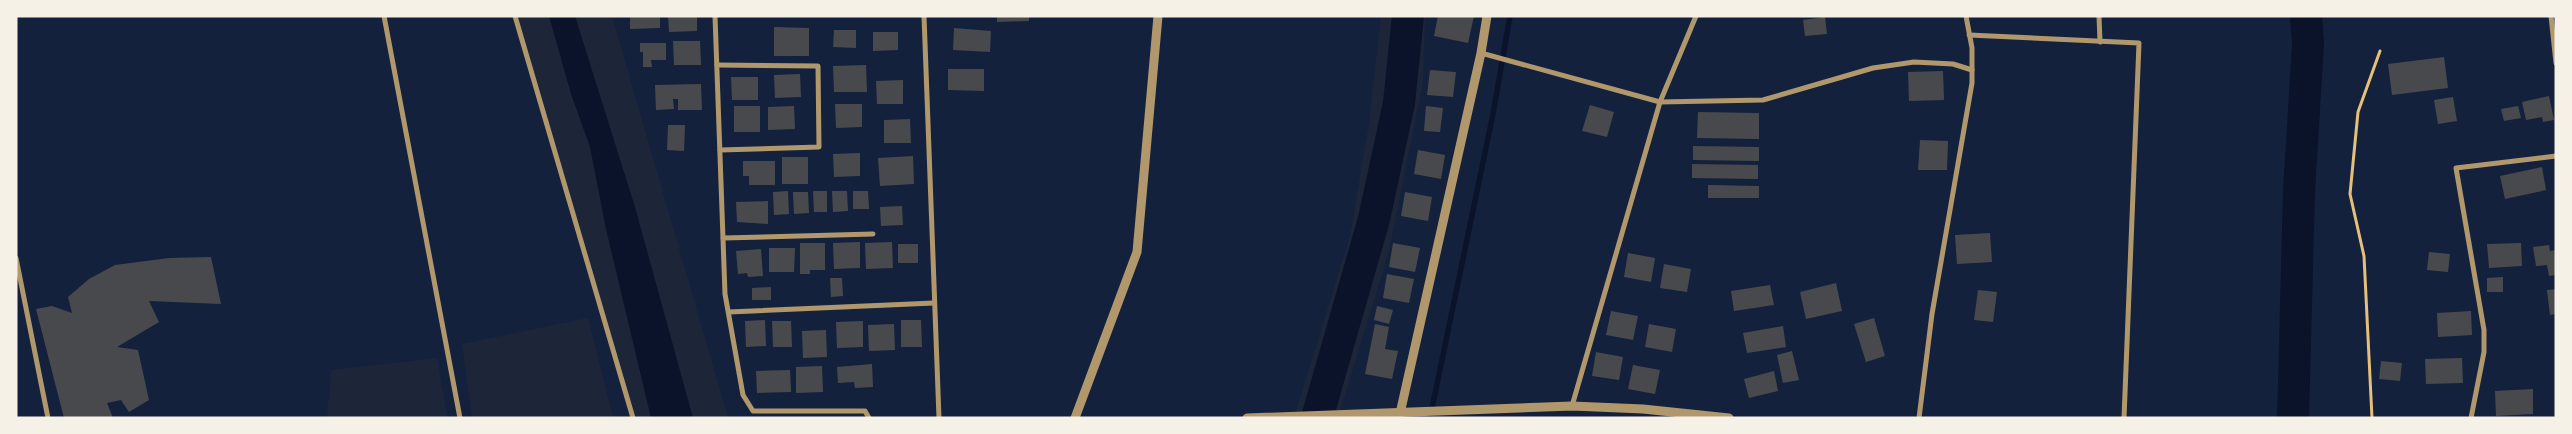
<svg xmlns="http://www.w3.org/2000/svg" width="2572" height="434" viewBox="0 0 2572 434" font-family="Barlow,sans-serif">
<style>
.green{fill:#1d2539}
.water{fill:#0b132b}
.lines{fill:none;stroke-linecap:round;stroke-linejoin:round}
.stream{stroke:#0b132b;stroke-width:5.5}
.river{stroke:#0b132b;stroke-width:32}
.building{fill:#48494c}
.path{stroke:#e5c07b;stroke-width:3}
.minor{stroke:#b1986c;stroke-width:5}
.tertiary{stroke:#b1986c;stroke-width:9}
</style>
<rect width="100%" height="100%" fill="#14213d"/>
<g class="green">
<path d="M515,16h97l116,402h-95z"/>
<path d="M1381,16h44l-2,66 -34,169 -51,167h-44l56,-182 19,-113z"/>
<path d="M588,318l25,100h-141l-10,-74z"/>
<path d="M437,358l10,60h-120l4,-48z"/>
</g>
<path class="water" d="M549,16h26l60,191 58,211h-42l-45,-189 -16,-82 -19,-53z"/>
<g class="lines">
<path class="stream" d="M1430,418l63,-304 17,-98"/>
<g class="river">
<path d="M1317,418l57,-199 25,-116 9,-87"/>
<path d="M2293,418l6,-226 9,-149 -2,-27"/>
</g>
</g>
<g class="building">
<path d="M630,16h30v12l-30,1z"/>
<path d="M668,16h29v15l-28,1z"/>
<path d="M997,16h32v5l-32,1z"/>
<path d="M1438,16h36l-6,27 -34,-7z"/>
<path d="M1825,17l2,17 -22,2 -2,-16z"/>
<path d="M774,27l35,1v28h-35z"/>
<path d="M954,28l37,3 -1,21 -37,-2z"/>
<path d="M834,30h22v18l-23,-1z"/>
<path d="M873,32h25v18l-25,1z"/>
<path d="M673,41h27l1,24h-27z"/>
<path d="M640,43h26v17h-15l1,7h-9v-15h-3z"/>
<path d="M2444,57l4,31 -56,7 -4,-31z"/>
<path d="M866,65l1,27h-33l-1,-26z"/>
<path d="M948,69h36v22l-36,-1z"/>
<path d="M1430,70l26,2 -3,25 -26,-2z"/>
<path d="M1943,71l1,29 -35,1 -1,-29z"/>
<path d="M800,74l1,23 -26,1 -1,-23z"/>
<path d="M731,77h27v23h-26z"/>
<path d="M903,80v24h-26l-1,-23z"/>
<path d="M701,84l1,26h-24v-11h-5l1,10 -18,1 -1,-25z"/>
<path d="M2549,96l5,24 -11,2 -1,-5 -16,3 -4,-18z"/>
<path d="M2453,97l4,24 -19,3 -4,-24z"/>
<path d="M835,104h27v23l-26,1z"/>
<path d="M1590,105l24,7 -7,25 -25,-6z"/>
<rect x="734" y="106" width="26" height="26"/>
<path d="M794,106l1,23 -27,1v-23z"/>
<path d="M1426,106l17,2 -3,24 -16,-1z"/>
<path d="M2518,106l3,12 -17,3 -3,-12z"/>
<path d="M1698,112l61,1v26l-62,-1z"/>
<path d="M910,119l1,24h-27v-23z"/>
<path d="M668,125h17l-1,26 -17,-1z"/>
<path d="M1920,140l28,1 -1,29h-29z"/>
<path d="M1693,146l66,1v14l-66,-1z"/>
<path d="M1418,150l27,5 -4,24 -27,-5z"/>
<path d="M860,153v23l-26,1 -1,-23z"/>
<path d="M913,156l1,28 -34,2 -2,-28z"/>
<rect x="782" y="157" width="26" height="27"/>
<path d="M743,161h32v24h-26v-9h-6z"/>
<path d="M1692,164l66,1v14l-66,-1z"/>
<path d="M2542,167l4,23 -41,9 -5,-23z"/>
<path d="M1708,185l51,1v12h-51z"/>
<path d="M788,191l1,23 -15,1 -1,-23z"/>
<path d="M813,191h14v21h-13z"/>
<path d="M832,191h15l1,20 -15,1z"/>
<path d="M853,191h15l1,18h-16z"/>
<path d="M793,192h15l1,21 -15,1z"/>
<path d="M1405,192l27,5 -4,24 -27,-5z"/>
<path d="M768,201v23l-31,-2 -1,-20z"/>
<path d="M902,206l1,19 -22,1 -1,-19z"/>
<path d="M1990,233l2,29 -35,2 -2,-29z"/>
<path d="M860,242v26l-26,1 -1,-26z"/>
<path d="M892,242l1,26 -27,1 -1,-26z"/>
<path d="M800,243h25v27h-15v4h-10z"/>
<path d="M1393,243l27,5 -5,24 -26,-5z"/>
<path d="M2521,243l1,23 -33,2 -2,-24z"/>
<rect x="898" y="244" width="20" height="19"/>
<path d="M2549,245l1,6 6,-1v25l-7,1 -2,-11 -11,1 -3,-19z"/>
<path d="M769,248h26l-1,24h-25z"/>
<path d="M761,249l2,27 -15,1 -1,-4 -9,1 -2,-23z"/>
<path d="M2429,252l21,2 -2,18 -21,-2z"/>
<path d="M1628,253l27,5 -4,24 -27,-5z"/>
<path d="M211,257l10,47 -72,-3 10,21 -42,25 21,3 11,50 -20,12 -8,-12 -14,3 6,15h-49l-28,-109 16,-3 20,7 -4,-16 21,-18 26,-14 54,-7z"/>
<path d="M1664,264l27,5 -4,23 -27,-4z"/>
<path d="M1387,274l27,5 -5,24 -26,-5z"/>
<path d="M2503,277v15h-16v-14z"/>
<path d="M830,278h12l1,18 -12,1z"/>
<path d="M1836,283l6,28 -36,8 -6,-27z"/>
<path d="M1770,285l4,20 -40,6 -3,-20z"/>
<path d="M771,287v13h-19v-12z"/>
<path d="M2556,289v25l-6,1 -3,-25z"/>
<path d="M1978,290l19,2 -4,30 -19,-2z"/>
<path d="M1377,306l16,4 -4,14 -15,-4z"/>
<path d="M1611,311l27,5 -5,24 -27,-5z"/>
<path d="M2471,311l1,24 -34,2 -1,-24z"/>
<path d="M1874,318l11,38 -19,6 -12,-38z"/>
<path d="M765,320l1,26 -20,1 -1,-26z"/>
<path d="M901,320h20l1,27h-21z"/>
<path d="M772,321h19l1,26h-19z"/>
<path d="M863,321v26l-26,1 -1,-26z"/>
<path d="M894,324l1,26 -26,1 -1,-26z"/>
<path d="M1375,324l14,3 -4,22 13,2 -6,28 -27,-5z"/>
<path d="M1649,324l27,5 -4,23 -27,-5z"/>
<path d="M1783,326l3,21 -39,6 -4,-20z"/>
<path d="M826,330l1,27 -24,1 -1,-27z"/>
<path d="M1792,351l7,29 -16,3 -6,-28z"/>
<path d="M1596,352l27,5 -4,23 -27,-4z"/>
<path d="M2462,358l1,25 -37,1 -1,-25z"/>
<path d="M2381,361l21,2 -2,18 -21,-2z"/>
<path d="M872,364l1,23 -18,1 -1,-6 -16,1 -1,-16z"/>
<path d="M1633,365l27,5 -5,24 -27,-5z"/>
<path d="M822,366l1,26 -27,1v-26z"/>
<path d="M790,370l1,22 -34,1 -1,-22z"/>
<path d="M1774,371l4,20 -29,7 -5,-19z"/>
<path d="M2533,389v25l-37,2 -1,-25z"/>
</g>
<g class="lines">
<path class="path" d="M2372,418l-8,-162 -14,-62 8,-82 22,-61"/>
<g class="minor">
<path d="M384,16l76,402"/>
<path d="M515,16l118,402"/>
<path d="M715,16l10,278 18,101 10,16h112l4,7"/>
<path d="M924,16l15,402"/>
<path d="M2099,16l1,26"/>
<path d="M2551,16l5,47"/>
<path d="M1969,35l170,8 -15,375"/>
<path d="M1481,53l179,49 103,-2 110,-32 41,-6 39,2 19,6"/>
<path d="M717,65l101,1 1,81 -99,3"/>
<path d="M723,238l150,-4"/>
<path d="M16,258l32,160"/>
<path d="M729,312l205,-9"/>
<path d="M1572,406l88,-304 36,-86"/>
<path d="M1919,418l13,-104 40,-231v-35l-6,-32"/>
<path d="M2471,418l13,-66v-22l-28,-162 100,-12"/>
</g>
<g class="tertiary">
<path d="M1075,418l62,-166 21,-236"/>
<path d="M1247,418l325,-12 71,3 86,9"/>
<path d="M1399,418l82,-365 6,-37"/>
</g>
</g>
<rect width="2572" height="434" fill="none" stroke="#f6f1e7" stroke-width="35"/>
</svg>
